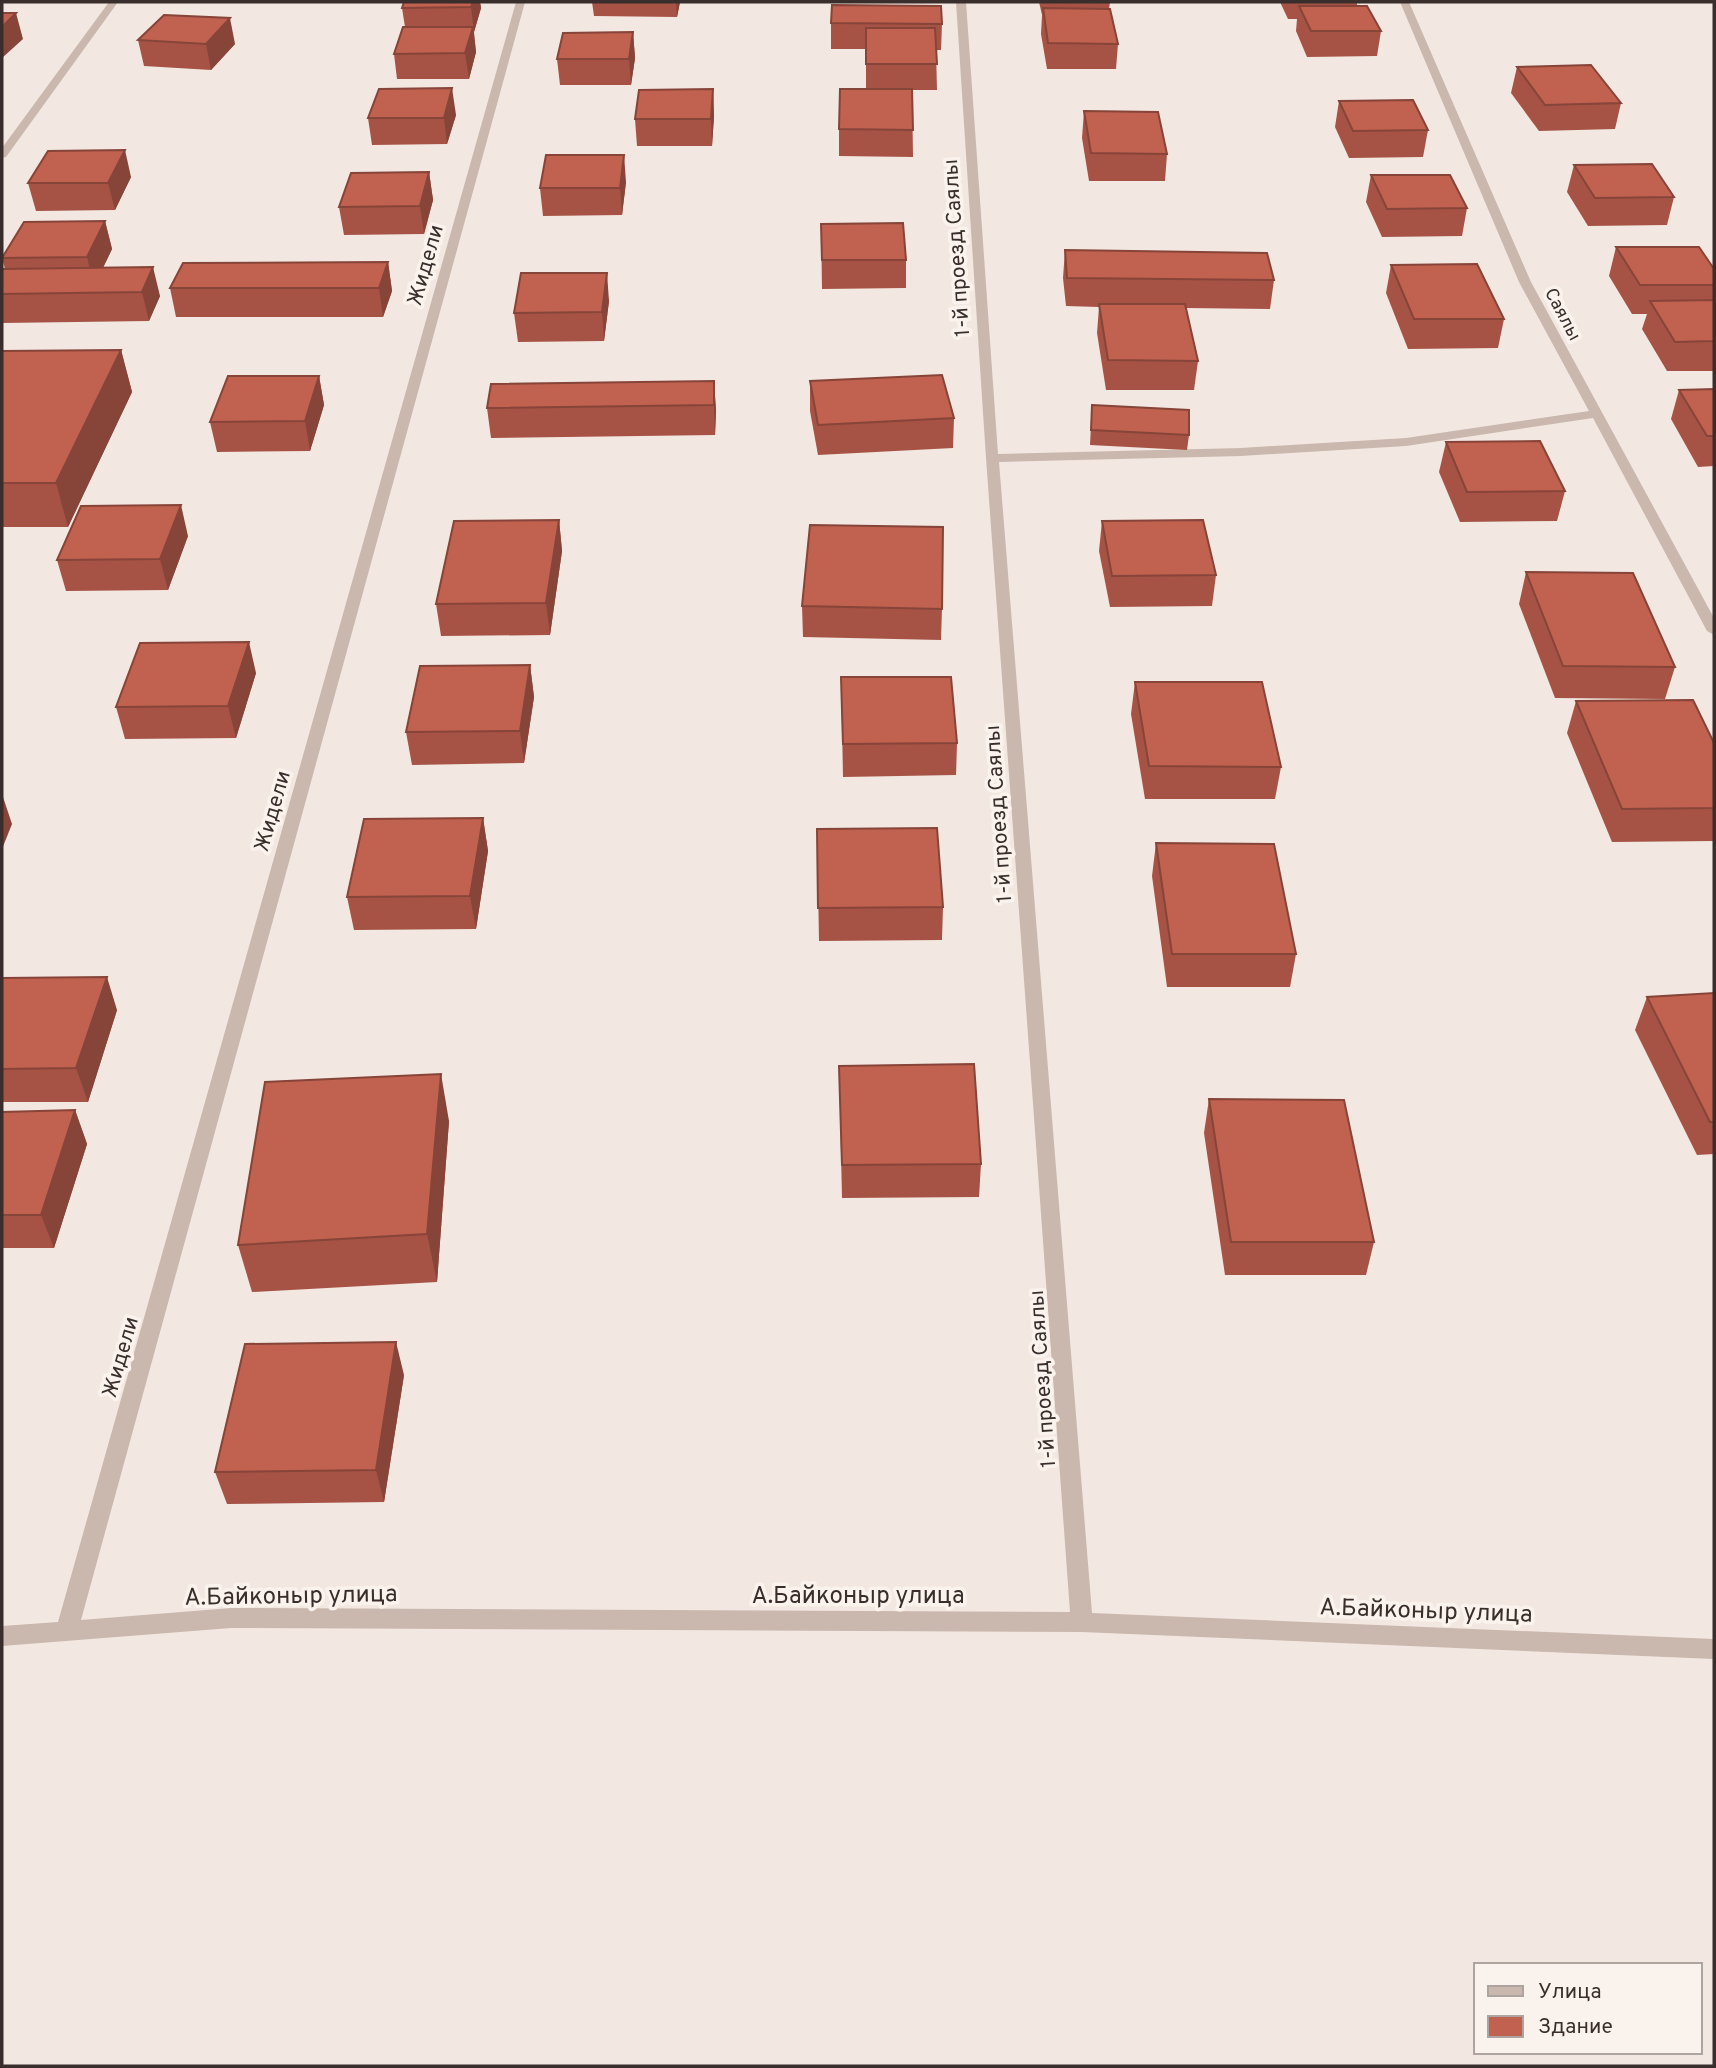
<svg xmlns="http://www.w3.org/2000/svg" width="1716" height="2068" viewBox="0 0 1716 2068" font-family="Overpass,sans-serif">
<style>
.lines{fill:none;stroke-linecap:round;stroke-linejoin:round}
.minor{fill:#cab7ad;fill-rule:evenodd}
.wall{fill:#a65345}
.shaded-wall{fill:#874438}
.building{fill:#c16150;stroke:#874438;stroke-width:2}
.labels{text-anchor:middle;stroke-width:7;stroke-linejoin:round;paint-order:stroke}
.far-street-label{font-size:18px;fill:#392e2b;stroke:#faf3ed}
.street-label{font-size:21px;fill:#392e2b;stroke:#faf3ed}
.near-street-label{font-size:24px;fill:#392e2b;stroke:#faf3ed}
</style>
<rect width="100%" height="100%" fill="#f2e8e1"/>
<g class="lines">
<g class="minor">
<path d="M109,2h9l-112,155 -4,1v-10z"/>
<path d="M516,2h9l-444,1618 150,-12 839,4 -84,-1154 -30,-456h10l32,452 243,-6 165,-10 183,-27 -70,-129 -119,-280h9l122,280 183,336v17l-7,-4 -114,-213 -187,28 -165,10 -242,6 93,1151 622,26v20l-632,-27 -851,-4 -229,18v-20l56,-4z"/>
</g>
</g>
<g class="wall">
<path d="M404,2h76l1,6 -7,24 2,20 -7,27h-72l-3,-25 11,-27 -3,-19z"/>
<path d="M592,2h88l-3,15 -83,-1z"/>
<path d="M1039,2h71l-1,7 9,35 -2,25h-69l-6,-35 1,-19z"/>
<path d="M1280,2h77v4l24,25 -4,25 -70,1 -11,-26 1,-12h-9z"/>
<path d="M831,23l111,1 -1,26h-5l1,40h-25l1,67 -74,-1v-27l27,-40v-40h-35z"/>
<path d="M633,32l2,26 -4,27h-71l-3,-26z"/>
<path d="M138,40l97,4 -24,26 -67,-4z"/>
<path d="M1517,67l104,36 -6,26 -76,2 -28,-38z"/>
<path d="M713,89l1,27 -2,30h-75l-2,-27z"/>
<path d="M1339,101l89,29 -5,27 -74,1 -14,-31z"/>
<path d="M1084,111l83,43 -2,27h-76l-7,-43z"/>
<path d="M456,115l-9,29 -75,1 -4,-27z"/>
<path d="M1574,165l100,32 -7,28 -79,1 -21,-34z"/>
<path d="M429,172l4,28 -9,34 -80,1 -5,-28z"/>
<path d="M1371,175l96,33 -5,28 -80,1 -16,-35z"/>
<path d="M131,177l-16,33 -79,1 -8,-28z"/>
<path d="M626,182l-4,33 -79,1 -3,-28z"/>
<path d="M105,221l7,28 -9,19 57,28 -11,25 -147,2v-54h3l-3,-11z"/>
<path d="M821,224l85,36v28l-84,1z"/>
<path d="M1616,247l98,22v102h-47l-25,-42 5,-15h-15l-23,-38z"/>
<path d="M1065,250l209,30 -4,29 -84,-1 12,53 -4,29h-88l-9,-57 2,-26 -33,-1 -3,-28z"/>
<path d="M388,262l4,29 -9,26h-207l-6,-29z"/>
<path d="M1391,265l113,54 -6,29 -90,1 -22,-56z"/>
<path d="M609,301l-5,40 -86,1 -4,-29z"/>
<path d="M121,350l11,42 -64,135h-66v-176z"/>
<path d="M319,376l5,29 -14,46 -93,1 -7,-30z"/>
<path d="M714,381l2,30 -1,24 -224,3 -4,-30z"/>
<path d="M810,381l144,37 -1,30 -135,7 -8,-44z"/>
<path d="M1714,389v77l-16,1 -27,-48 8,-29z"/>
<path d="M1092,405l97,30 -2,15 -97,-5z"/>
<path d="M1446,442l119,49 -8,30 -97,1 -21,-50z"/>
<path d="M559,520l3,31 -12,84 -109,1 -5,-32z"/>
<path d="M1102,521l114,54 -4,31 -102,1 -11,-56z"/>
<path d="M188,536l-20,54 -102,1 -9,-31z"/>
<path d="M1526,572l149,95 -10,32 -110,-1 -36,-94z"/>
<path d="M802,606l140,3 -1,31 -138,-3z"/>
<path d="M530,665l4,32 -10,66 -112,2 -6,-33z"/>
<path d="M256,673l-20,65 -111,1 -9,-32z"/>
<path d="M841,677l116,66 -1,32 -113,2z"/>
<path d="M1135,682l146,85 -6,32h-130l-14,-85z"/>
<path d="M1576,701l138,42v98l-102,1 -45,-109z"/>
<path d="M483,818l5,33 -12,78 -122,1 -7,-33z"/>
<path d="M817,829l126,78 -1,33 -123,1z"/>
<path d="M1156,843l140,111 -6,33h-123l-15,-111z"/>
<path d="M2,978l115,32 -29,92h-86z"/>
<path d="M1714,993v161l-17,1 -62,-125 12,-33z"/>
<path d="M839,1066l142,98 -2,33 -137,1z"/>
<path d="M1209,1099l165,143 -8,33h-141l-21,-142z"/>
<path d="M75,1110l12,34 -33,104h-52v-136z"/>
<path d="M449,1121l-12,161 -185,10 -14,-47z"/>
<path d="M404,1375l-20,127 -157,2 -12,-32z"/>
</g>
<g class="shaded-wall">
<path d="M473,2h7l1,6 -7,24 -3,-25z"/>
<path d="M676,2h4l-3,15z"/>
<path d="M16,13l7,26 -21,19v-31z"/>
<path d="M230,18l5,26 -24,26 -5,-26z"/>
<path d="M473,27l3,25 -7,27 -4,-26z"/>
<path d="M633,32l2,26 -4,27 -2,-26z"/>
<path d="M452,88l4,27 -9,29 -3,-26z"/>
<path d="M713,89l1,27 -2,30 -1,-27z"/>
<path d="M125,150l6,27 -16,33 -7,-27z"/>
<path d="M624,155l2,27 -4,33 -2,-27z"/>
<path d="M429,172l4,28 -9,34 -4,-28z"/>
<path d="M105,221l7,28 -18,37 -7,-29z"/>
<path d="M388,262l4,29 -9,26 -4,-29z"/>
<path d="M153,267l7,29 -11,25 -7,-29z"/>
<path d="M607,273l2,28 -5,40 -2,-29z"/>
<path d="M121,350l11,42 -64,135 -12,-44z"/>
<path d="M319,376l5,29 -14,46 -5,-30z"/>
<path d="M714,381l2,30 -1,24 -1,-30z"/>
<path d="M181,505l7,31 -20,54 -8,-31z"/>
<path d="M559,520l3,31 -12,84 -4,-32z"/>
<path d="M249,642l7,31 -20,65 -8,-32z"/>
<path d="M530,665l4,32 -10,66 -4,-32z"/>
<path d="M2,794l10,30 -10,25z"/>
<path d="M483,818l5,33 -12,78 -6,-33z"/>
<path d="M107,977l10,33 -29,92 -12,-34z"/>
<path d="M441,1074l8,47 -12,161 -10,-48z"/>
<path d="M75,1110l12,34 -33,104 -13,-33z"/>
<path d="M396,1342l8,33 -20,127 -8,-32z"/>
</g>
<g class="building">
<path d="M404,2h69l-2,5 -69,1z"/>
<path d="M832,5l109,1 1,18 -111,-1z"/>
<path d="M1299,6h68l14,25h-70z"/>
<path d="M1043,8l67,1 8,35 -70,-1z"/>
<path d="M2,13h14l-14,14z"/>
<path d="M164,15l66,3 -24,26 -68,-4z"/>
<path d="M403,27h70l-8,26 -71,1z"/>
<path d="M866,28h69l2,36h-71z"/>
<path d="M633,32l-4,27h-72l6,-26z"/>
<path d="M1591,65l30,38 -76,2 -28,-38z"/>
<path d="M452,88l-8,30h-76l11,-29z"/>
<path d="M713,89l-2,30h-76l4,-29z"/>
<path d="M840,89h72l1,41 -74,-1z"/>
<path d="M1413,100l15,30 -75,1 -14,-30z"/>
<path d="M1084,111l74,1 9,42 -76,-1z"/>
<path d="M125,150l-17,33h-80l20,-32z"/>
<path d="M546,155h78l-4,33h-80z"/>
<path d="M1652,164l22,33 -79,1 -21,-33z"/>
<path d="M429,172l-9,34 -81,1 12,-34z"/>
<path d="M1371,175h79l17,33 -80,1z"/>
<path d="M105,221l-18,36 -85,1 22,-36z"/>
<path d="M903,223l3,37h-84l-1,-36z"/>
<path d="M1616,247h83l15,22v16h-74z"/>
<path d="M1065,250l202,3 7,27 -207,-2z"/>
<path d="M388,262l-9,26h-209l13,-25z"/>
<path d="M1477,264l27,55h-90l-23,-54z"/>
<path d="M153,267l-11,25 -140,2v-25z"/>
<path d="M521,273h86l-5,39 -88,1z"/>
<path d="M1714,300v41l-39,1 -25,-41z"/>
<path d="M1099,304h86l13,57 -90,-1z"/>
<path d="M121,350l-65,133h-54v-132z"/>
<path d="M942,375l12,43 -136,7 -8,-44z"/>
<path d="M228,376h91l-14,45 -95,1z"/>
<path d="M714,381v24l-227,3 4,-24z"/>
<path d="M1714,389v47h-7l-28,-46z"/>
<path d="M1092,405l97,5v25l-98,-5z"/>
<path d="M1540,441l25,50 -98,1 -21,-50z"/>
<path d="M181,505l-21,54 -103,1 24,-54z"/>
<path d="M559,520l-13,83 -110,1 18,-83z"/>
<path d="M1203,520l13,55 -104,1 -10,-55z"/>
<path d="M810,525l133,2 -1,82 -140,-3z"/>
<path d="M1526,572l107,1 42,94 -112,-1z"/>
<path d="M249,642l-21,64 -112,1 24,-64z"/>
<path d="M530,665l-10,66 -114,1 14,-66z"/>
<path d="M841,677h110l6,66 -114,1z"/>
<path d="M1135,682h127l19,85 -132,-1z"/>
<path d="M1693,700l21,43v65l-92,1 -46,-108z"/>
<path d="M483,818l-13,78 -123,1 17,-78z"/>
<path d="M937,828l6,79 -125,1 -1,-79z"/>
<path d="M1156,843l118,1 22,110h-124z"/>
<path d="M107,977l-31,91 -74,1v-91z"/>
<path d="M1714,993v129h-4l-63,-125z"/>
<path d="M974,1064l7,100 -139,1 -3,-99z"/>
<path d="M441,1074l-14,160 -189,11 27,-163z"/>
<path d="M1209,1099l135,1 30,142h-143z"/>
<path d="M75,1110l-34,105h-39v-103z"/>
<path d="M396,1342l-20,128 -161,2 30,-128z"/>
</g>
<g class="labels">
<g class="far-street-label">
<text transform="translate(1563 314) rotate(62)" y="6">Саялы</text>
</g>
<g class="street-label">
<text transform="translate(956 248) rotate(-94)" y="7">1-й проезд Саялы</text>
<text transform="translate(425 265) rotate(-74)" y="7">Жидели</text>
<text transform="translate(272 811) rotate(-74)" y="7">Жидели</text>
<text transform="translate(998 814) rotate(-94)" y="7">1-й проезд Саялы</text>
<text transform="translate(120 1357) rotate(-74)" y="7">Жидели</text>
<text transform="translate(1042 1379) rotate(-94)" y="7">1-й проезд Саялы</text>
</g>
<g class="near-street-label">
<text transform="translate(291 1595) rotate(-1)" y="8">А.Байконыр улица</text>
<text x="858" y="1603">А.Байконыр улица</text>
<text transform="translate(1426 1610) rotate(2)" y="8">А.Байконыр улица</text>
</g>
</g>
<rect width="1716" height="2068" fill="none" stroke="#392e2b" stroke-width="7"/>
<rect x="1474" y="1963" width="228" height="91" fill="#faf3ed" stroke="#ada49f" stroke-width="2"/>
<rect x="1488" y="1986" width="35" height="10" fill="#cab7ad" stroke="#ada49f" stroke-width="2"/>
<text x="1538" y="1998" font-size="21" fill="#392e2b">Улица</text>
<rect x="1488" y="2016" width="35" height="21" fill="#c16150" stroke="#ada49f" stroke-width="2"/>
<text x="1538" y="2033" font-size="21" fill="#392e2b">Здание</text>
</svg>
